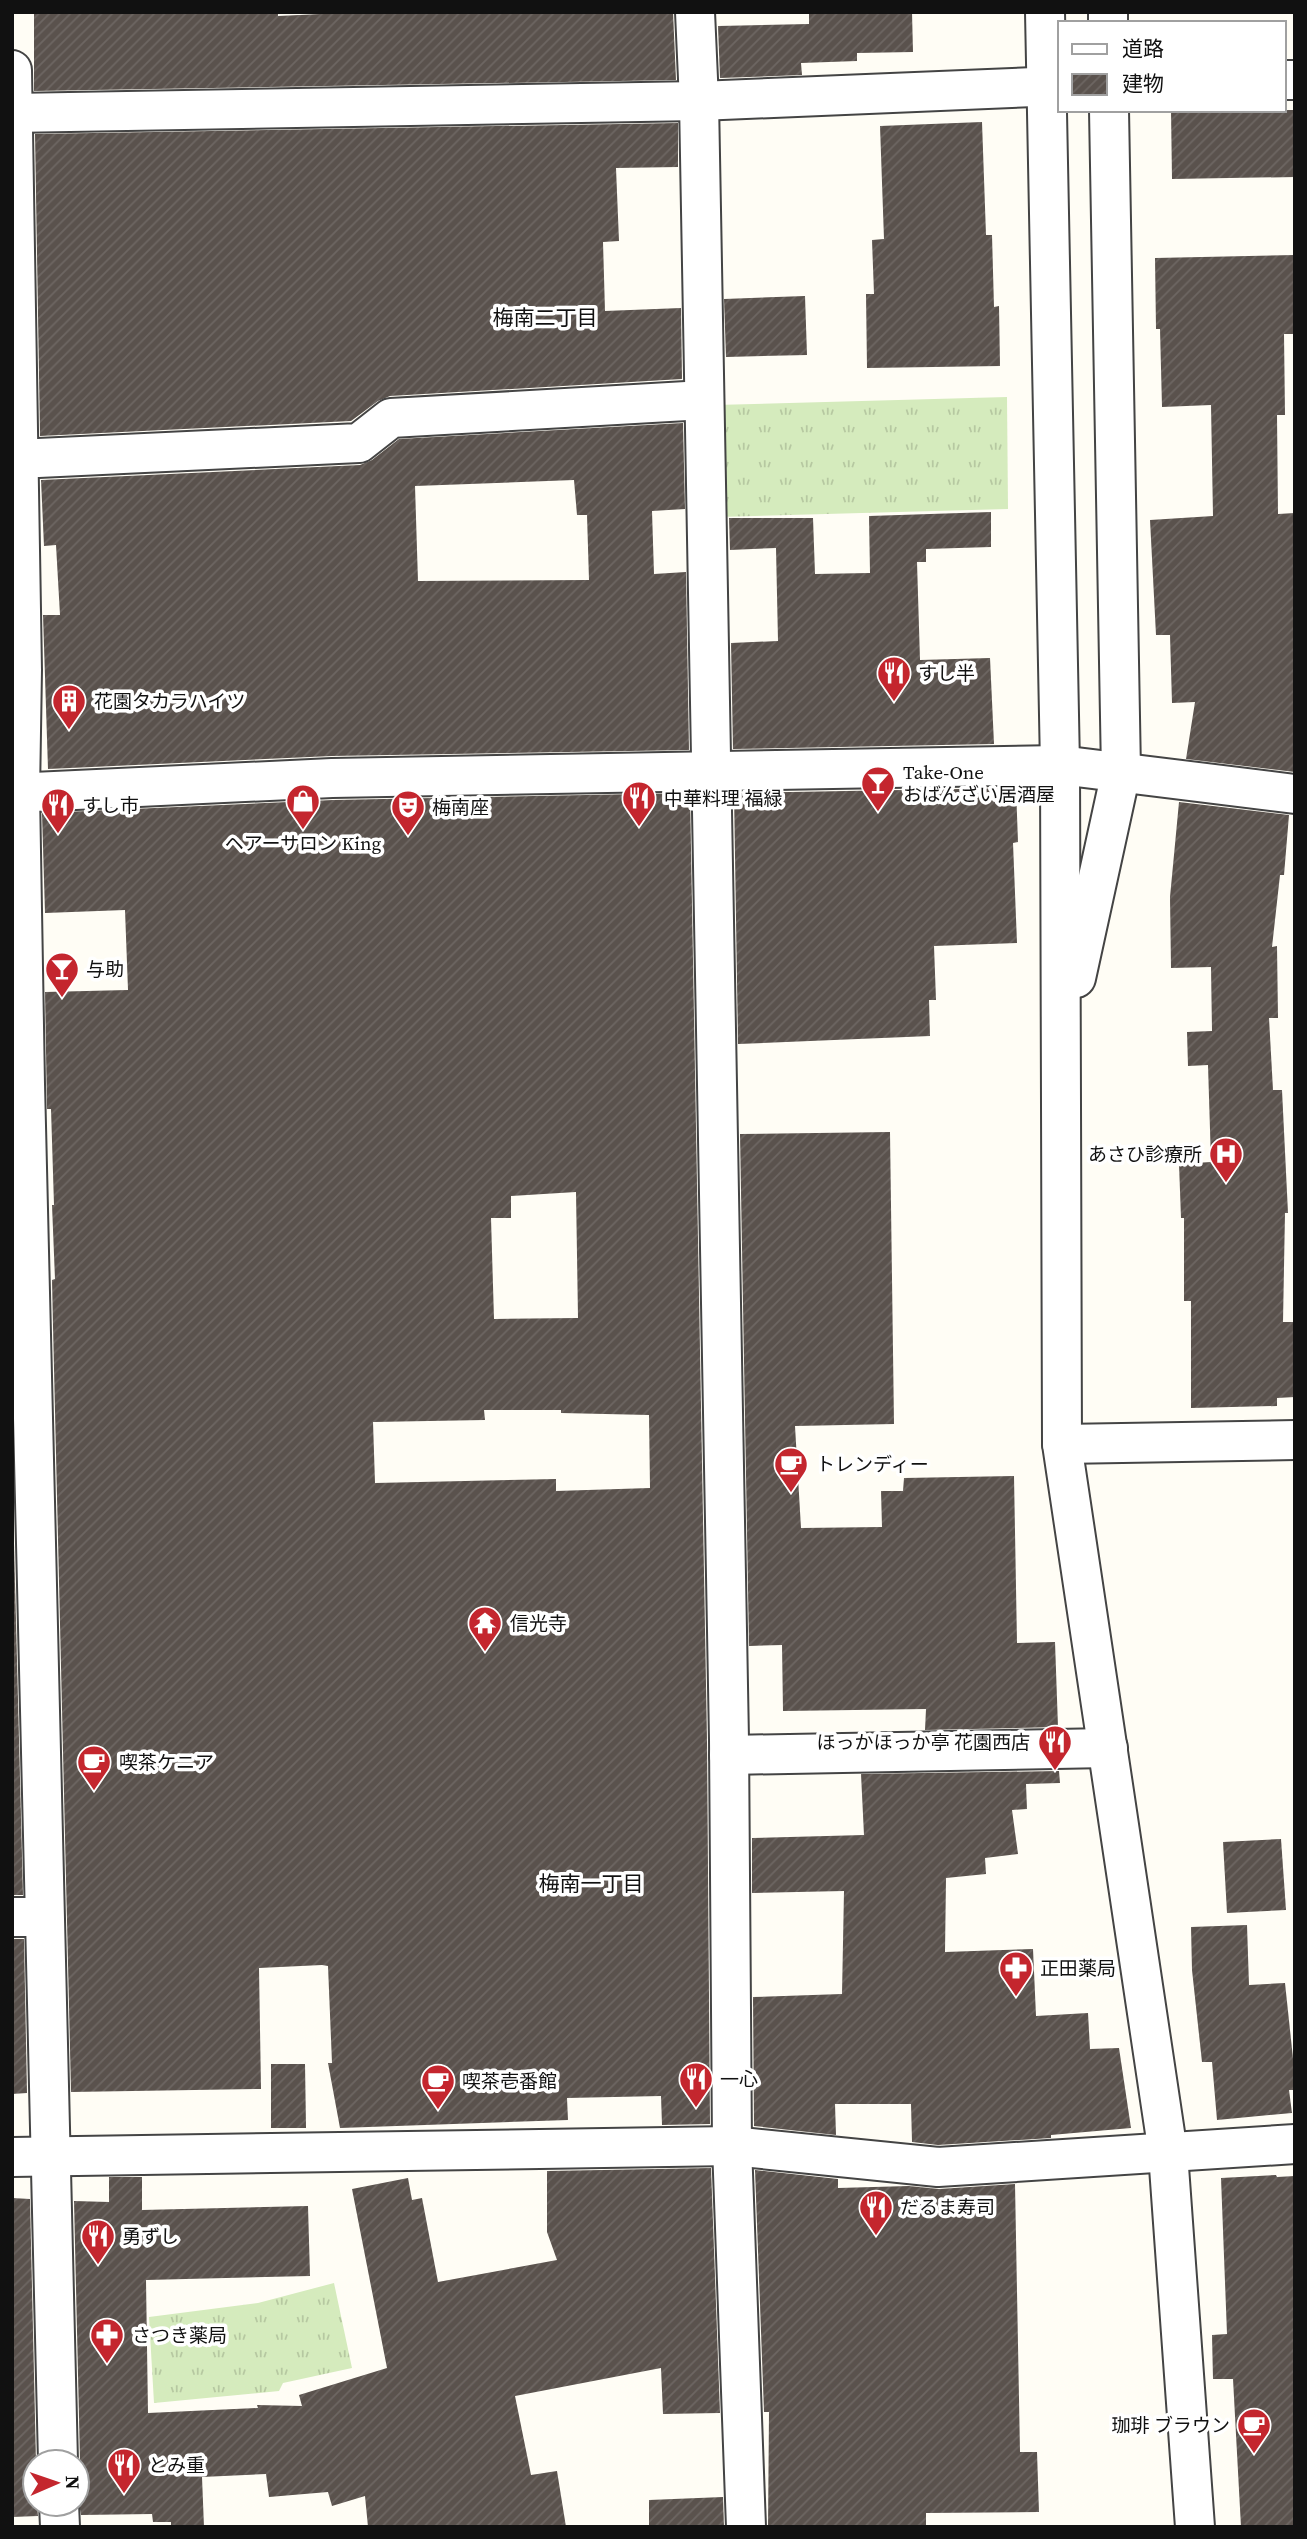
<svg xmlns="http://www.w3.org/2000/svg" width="1307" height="2539" viewBox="0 0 1307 2539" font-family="'Source Serif 4','Noto Sans JP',serif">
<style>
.grass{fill:url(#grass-tufts)}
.building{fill:url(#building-hatch);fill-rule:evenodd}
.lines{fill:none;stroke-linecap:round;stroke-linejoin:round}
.minor-casing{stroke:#444;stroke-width:42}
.tertiary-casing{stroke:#444;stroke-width:42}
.minor{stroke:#fff;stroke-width:38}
.tertiary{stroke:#fff;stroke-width:38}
.labels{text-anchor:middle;stroke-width:7;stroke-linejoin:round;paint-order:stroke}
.poi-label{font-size:19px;fill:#111;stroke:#fff;text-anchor:start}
.neighbourhood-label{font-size:21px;fill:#111;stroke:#fff}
</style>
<defs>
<pattern id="grass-tufts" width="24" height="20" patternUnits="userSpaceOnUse" patternTransform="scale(1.75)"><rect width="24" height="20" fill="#d5ebbd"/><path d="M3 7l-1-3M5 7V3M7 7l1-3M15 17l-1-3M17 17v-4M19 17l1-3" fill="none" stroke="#b6c8a1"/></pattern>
<pattern id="building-hatch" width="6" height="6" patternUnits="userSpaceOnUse" patternTransform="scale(1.75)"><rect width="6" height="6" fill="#5a524d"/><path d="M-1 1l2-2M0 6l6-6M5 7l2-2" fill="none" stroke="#6d6662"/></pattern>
</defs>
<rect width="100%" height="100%" fill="#fffdf5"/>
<g class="grass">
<path d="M1007,397l1,112 -291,8 -2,-112z"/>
<path d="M334,2283l18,85 -69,15 -4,8 -125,12 -5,-86 109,-14z"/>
</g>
<g class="building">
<path d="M278,12v4l85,-4h310l3,68 -642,11v-78z"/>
<path d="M809,12h103l1,40 -56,1v8l-56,2 1,12 -82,3 -2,-52 91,-2z"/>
<path d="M1171,110h124v67l-123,2z"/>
<path d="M982,122l4,113h6l2,72 5,-1 1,60 -133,2 -1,-74h8l-2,-54 12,-1 -4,-113z"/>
<path d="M678,123v44l-62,1 3,73 -16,1 2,69 76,-3 1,71 -292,17 -12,5 -27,20 -311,15 -5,-302z"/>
<path d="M1295,255v79h-11l1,81h-8l1,99 17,-1v259l-109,-13 9,-57 -23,1 -2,-68h-14l-6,-115 63,-4 -2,-111 -49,2 -2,-78h-4l-1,-71z"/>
<path d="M805,296l2,59 -81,2 -2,-58z"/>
<path d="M683,423l2,86 -33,2 2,63 32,-2 3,178 -357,6 -284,13 -5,-154h17l-4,-70 -12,1 -3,-66 319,-15 12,-5 27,-21zM574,480l3,35h10l2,65 -171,1 -3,-95z"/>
<path d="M991,512v35l-65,2v13h-9l3,98 70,-2 4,86 -261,5 -2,-106 47,-2 -2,-93 -46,2 -1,-32h84l2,56 55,-1 -1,-57z"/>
<path d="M1016,788l2,54 -5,1 4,100 -83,3 2,54h-7l1,36 -192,8 -4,-251z"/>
<path d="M690,793l17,947 3,384 -48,1 -1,-29 -94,2 1,22 -228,8 -12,-65h4l-4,-97 -6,-1 -63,3 2,121 -190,3 -18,-766 -1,-46 3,-1 -3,-74h2l-3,-96h-4l-2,-117 83,-2 -3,-80 -80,3 -3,-100 291,-13zM576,1192l2,126 -84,1 -3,-101h20v-22zM484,1410h77v3l88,2 1,73 -94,3v-12l-181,4 -2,-61 112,-2z"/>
<path d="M1179,802l110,13 -5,60h-4l-8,72 5,-1 1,72h-9l4,72h9l6,123h-3l-2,109h12v75l-18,1v8l-86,2v-107h-7v-83h-3l-2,-54 32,-2 -3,-97 -20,1 -1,-34 25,-1 -1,-64 -40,1 -1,-71z"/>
<path d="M890,1132l4,292 -99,2 6,102 81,-1 -1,-36h22l1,-13 110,-2 3,167 38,-1 3,85 -133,3 1,-21 -143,2 -1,-66 -33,1 -9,-512z"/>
<path d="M12,1465l11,430h-11z"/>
<path d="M1059,1771l1,12 -34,1 1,25 -15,1 6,44 -33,4 1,16 -40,4 -1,74 88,-3 3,67 52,-3 2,36 29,-1 12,80 -80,7v3l-113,7 -26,-3 -1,-38h-76l1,31 -82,-9 -1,-129 89,-3 2,-103 -92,2v-55l112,-3 -3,-61z"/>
<path d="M1281,1839l5,71 -59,3 -4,-71z"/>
<path d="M1247,1925l2,60 36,-2 10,94v13h-6l3,23 -75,7 -5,-58h-10l-10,-92 -1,-43z"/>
<path d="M12,1939h12l3,154 -15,1z"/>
<path d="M271,2064h34l1,64h-35z"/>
<path d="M711,2168l9,245 -57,1 -2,-46 -146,28 16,79 26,-4 9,56h-198l-3,-31 -33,10 -4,-14 -59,5 -3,-23 -64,3 2,50h-33v-5h-18l-1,-8 -71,1 -4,-23v-19l3,-12 -6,-260 35,1v-25h33v33l166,-4 2,70 -164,4 2,133 110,-5 -1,-3 45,1 -3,-11 88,-27 -35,-179 56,-11 4,22 10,-2 16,84 119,-22 -10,-28v-61z"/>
<path d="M755,2170l83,9v9l71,-2 30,3 76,-5 5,268h17l2,60 -113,1v14h-158l1,-115h-5z"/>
<path d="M1276,2175l1,2 18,-1v349l-54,2 -8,-148h-20l-1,-44 15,-1 -6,-156z"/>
<path d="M12,2198l18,1 6,263 -1,42h2l1,12 -26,1z"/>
<path d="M723,2497l1,30h-75v-27z"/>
</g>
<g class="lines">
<g class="minor-casing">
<g id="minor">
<path d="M695,12l4,89 30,1639 3,406 14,381"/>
<path d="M12,70l10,600 -2,123 5,291 33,1378"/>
<path d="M1284,80h11"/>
<path d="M12,113l687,-12 361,-15"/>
<path d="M17,459l342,-16 32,-25 313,-18"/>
<path d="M12,793l320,-15 728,-13 235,29"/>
<path d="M1062,1444l233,-4"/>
<path d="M729,1755l379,-7"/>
<path d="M12,1917h32"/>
<path d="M12,2157l720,-11 206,21 357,-23"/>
<path d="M59,2504l1,23"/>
</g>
</g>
<g class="tertiary-casing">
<g id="tertiary">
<path d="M1045,12l15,753 2,679 106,709 27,374"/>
<path d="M1108,12v11"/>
<path d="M1076,978l45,-206 -12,-662"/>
</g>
</g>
<use href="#minor" class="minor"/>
<use href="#tertiary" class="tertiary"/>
</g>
<defs>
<g id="restaurant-pin" transform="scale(1.75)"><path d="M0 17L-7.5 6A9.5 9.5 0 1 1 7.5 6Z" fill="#c4262e" stroke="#fff"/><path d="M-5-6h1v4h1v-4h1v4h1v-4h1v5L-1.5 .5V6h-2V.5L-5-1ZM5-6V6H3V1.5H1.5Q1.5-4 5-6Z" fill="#fff"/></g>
<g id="building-pin" transform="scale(1.75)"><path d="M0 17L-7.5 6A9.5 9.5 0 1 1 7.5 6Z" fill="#c4262e" stroke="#fff"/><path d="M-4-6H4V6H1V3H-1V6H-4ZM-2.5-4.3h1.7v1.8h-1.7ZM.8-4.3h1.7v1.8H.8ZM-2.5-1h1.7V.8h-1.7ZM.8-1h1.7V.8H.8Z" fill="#fff"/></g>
<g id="bar-pin" transform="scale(1.75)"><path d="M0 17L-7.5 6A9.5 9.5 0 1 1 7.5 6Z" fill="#c4262e" stroke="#fff"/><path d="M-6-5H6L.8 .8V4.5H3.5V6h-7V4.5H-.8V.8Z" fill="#fff"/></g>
<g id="shop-pin" transform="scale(1.75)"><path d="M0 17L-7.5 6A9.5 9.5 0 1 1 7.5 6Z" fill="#c4262e" stroke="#fff"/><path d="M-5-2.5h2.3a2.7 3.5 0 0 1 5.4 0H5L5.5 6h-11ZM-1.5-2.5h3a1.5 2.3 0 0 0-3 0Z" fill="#fff"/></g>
<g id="theatre-pin" transform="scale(1.75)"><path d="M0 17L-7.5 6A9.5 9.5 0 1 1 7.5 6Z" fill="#c4262e" stroke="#fff"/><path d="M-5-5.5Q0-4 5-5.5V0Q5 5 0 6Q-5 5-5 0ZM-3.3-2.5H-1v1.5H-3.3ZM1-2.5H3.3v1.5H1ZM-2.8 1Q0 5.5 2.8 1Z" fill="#fff"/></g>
<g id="hospital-pin" transform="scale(1.75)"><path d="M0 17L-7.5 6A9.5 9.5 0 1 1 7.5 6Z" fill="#c4262e" stroke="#fff"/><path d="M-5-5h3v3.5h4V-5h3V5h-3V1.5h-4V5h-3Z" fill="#fff"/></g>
<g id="cafe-pin" transform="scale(1.75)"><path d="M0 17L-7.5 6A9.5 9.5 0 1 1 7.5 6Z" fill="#c4262e" stroke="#fff"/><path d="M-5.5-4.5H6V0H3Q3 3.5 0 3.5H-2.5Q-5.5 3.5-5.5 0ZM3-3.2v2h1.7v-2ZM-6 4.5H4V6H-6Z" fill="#fff"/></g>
<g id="temple-pin" transform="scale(1.75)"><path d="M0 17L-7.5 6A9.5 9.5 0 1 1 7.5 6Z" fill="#c4262e" stroke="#fff"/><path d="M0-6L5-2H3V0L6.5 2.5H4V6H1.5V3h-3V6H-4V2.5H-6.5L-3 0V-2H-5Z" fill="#fff"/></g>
<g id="pharmacy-pin" transform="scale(1.75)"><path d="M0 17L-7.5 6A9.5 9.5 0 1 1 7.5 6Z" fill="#c4262e" stroke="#fff"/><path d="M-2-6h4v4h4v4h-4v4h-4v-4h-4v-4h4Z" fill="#fff"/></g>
</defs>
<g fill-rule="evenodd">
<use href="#restaurant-pin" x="894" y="673"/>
<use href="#building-pin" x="69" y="701"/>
<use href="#bar-pin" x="878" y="783"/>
<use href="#restaurant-pin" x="639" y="798"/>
<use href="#shop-pin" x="303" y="801"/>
<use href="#restaurant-pin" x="58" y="805"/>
<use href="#theatre-pin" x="408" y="807"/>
<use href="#bar-pin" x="62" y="969"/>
<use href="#hospital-pin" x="1226" y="1154"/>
<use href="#cafe-pin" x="791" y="1464"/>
<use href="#temple-pin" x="485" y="1623"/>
<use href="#restaurant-pin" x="1055" y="1742"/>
<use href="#cafe-pin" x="94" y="1762"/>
<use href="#pharmacy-pin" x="1016" y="1968"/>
<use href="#restaurant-pin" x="696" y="2079"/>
<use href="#cafe-pin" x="438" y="2081"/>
<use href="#restaurant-pin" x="876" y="2207"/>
<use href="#restaurant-pin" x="98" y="2236"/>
<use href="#pharmacy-pin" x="107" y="2335"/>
<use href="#cafe-pin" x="1254" y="2425"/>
<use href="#restaurant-pin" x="124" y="2465"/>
</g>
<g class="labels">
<g class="poi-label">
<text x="918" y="680">すし半</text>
<text x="94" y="708">花園タカラハイツ</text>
<text x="903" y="779">Take-One<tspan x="903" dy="22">おばんざい居酒屋</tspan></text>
<text x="664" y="805">中華料理 福緑</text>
<text x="82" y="812">すし市</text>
<text x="432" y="814">梅南座</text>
<text x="303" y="850" text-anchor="middle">ヘアーサロン King</text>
<text x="86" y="976">与助</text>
<text x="1202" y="1161" text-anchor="end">あさひ診療所</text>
<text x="816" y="1471">トレンディー</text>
<text x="510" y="1630">信光寺</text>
<text x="1030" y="1749" text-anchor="end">ほっかほっか亭 花園西店</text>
<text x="119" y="1769">喫茶ケニア</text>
<text x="1040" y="1975">正田薬局</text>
<text x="720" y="2086">一心</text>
<text x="462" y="2088">喫茶壱番館</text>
<text x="900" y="2214">だるま寿司</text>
<text x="122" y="2243">勇ずし</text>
<text x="132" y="2342">さつき薬局</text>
<text x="1230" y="2432" text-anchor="end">珈琲 ブラウン</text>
<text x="148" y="2472">とみ重</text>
</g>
<g class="neighbourhood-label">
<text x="545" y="325">梅南二丁目</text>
<text x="591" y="1891">梅南一丁目</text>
</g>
</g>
<rect width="1307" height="2539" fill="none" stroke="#111111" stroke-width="28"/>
<rect x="1058" y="21" width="228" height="91" fill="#ffffff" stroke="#a0a0a0" stroke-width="2"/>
<rect x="1072" y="44" width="35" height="10" fill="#ffffff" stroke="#a0a0a0" stroke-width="2"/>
<text x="1122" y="56" font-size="21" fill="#111111">道路</text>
<rect x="1072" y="74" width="35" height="21" fill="url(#building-hatch)" stroke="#a0a0a0" stroke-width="2"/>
<text x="1122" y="91" font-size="21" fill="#111111">建物</text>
<g transform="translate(56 2483) rotate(88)"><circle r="33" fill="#ffffff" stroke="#a0a0a0" stroke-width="2"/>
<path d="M0-5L12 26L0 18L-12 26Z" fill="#c4262e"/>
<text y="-10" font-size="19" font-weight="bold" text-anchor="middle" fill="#111111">N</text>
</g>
</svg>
